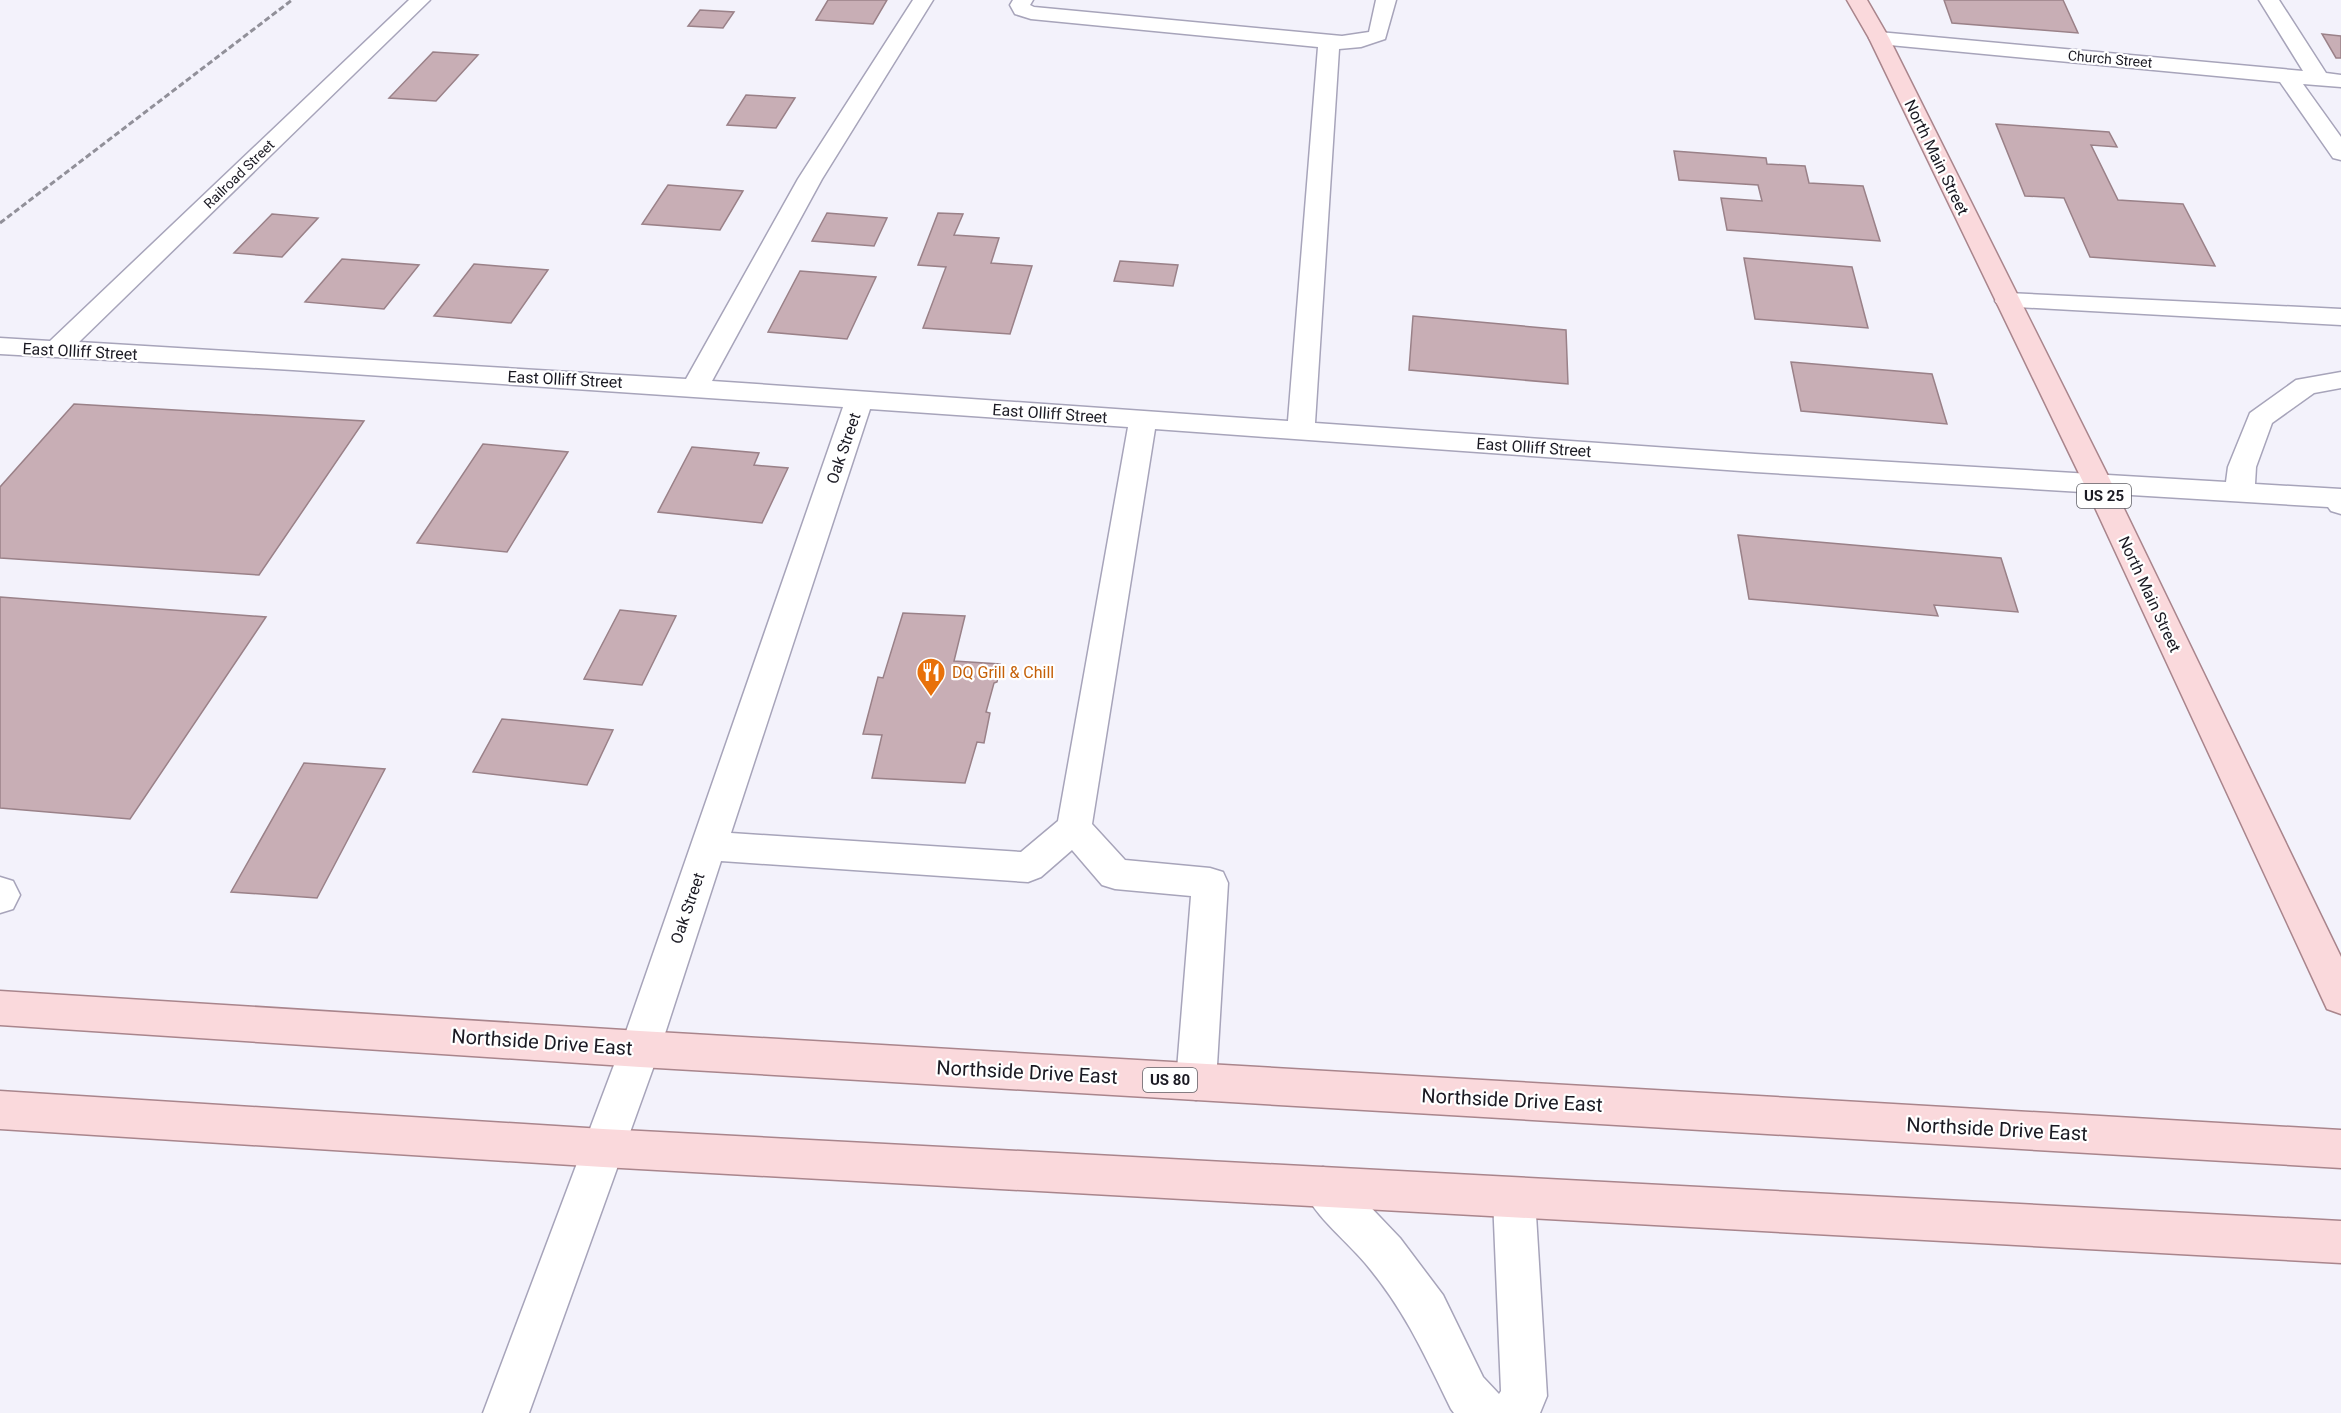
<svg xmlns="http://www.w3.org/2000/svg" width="2341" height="1413" viewBox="0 0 2341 1413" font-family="Roboto,sans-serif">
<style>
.building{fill:#c8aeb5;stroke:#9a8188;stroke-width:1.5}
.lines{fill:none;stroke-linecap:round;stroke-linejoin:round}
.minor-casing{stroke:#a7a4ba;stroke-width:3}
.major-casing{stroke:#a9858c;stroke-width:3}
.minor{fill:#fff;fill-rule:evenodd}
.major{fill:#fad9dc;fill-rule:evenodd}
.rail{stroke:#919099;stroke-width:3;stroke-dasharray:6 3;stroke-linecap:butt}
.labels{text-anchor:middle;stroke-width:4.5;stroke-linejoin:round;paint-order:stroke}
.far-street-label{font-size:14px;fill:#1b1a23;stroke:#fff}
.shield{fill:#fff;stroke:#5f5f65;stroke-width:1.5}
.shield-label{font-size:15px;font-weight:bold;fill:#1b1a23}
.street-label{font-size:16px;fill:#1b1a23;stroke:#fff}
.food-label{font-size:16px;fill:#c56008;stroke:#fff;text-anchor:start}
.near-street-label{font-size:20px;fill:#1b1a23;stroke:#fff}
</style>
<rect width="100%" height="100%" fill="#f3f2fb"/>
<g class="building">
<path d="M828,0h59l-14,24 -57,-4z"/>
<path d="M1944,0h119l15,33 -126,-10z"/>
<path d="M700,10l34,2 -11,16 -35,-2z"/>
<path d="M2322,34l19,2v22h-5z"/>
<path d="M433,52l45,3 -42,46 -47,-3z"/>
<path d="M746,95l49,3 -19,30 -49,-3z"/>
<path d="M1996,124l113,8 8,15 -26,-2 27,55 65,4 32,62 -125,-9 -26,-59 -39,-2z"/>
<path d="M1674,151l92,7 1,6 38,2 4,17 54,3 17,55 -153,-11 -6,-32 41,3 -4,-16 -79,-5z"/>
<path d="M668,185l75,6 -23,39 -78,-6z"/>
<path d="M827,213l60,5 -13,28 -62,-5z"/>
<path d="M938,213l25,1 -9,21 45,3 -8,25 41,3 -22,68 -87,-6 23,-61 -28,-2z"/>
<path d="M272,214l46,4 -36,39 -48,-4z"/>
<path d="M1744,258l108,9 16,61 -113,-9z"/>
<path d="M342,259l77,6 -35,44 -79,-7z"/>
<path d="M1120,261l58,4 -5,21 -59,-5z"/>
<path d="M474,264l74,6 -37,53 -77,-7z"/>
<path d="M800,271l76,6 -29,62 -79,-7z"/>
<path d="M1413,316l153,14 2,54 -159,-14z"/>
<path d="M1791,362l141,12 15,50 -146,-13z"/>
<path d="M74,404l290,17 -105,154 -259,-17v-71z"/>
<path d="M483,444l85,8 -61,100 -90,-9z"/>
<path d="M692,447l67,6 -5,12 34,3 -26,55 -104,-11z"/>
<path d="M1738,535l263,23 17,54 -84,-7 4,11 -189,-17z"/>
<path d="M0,597l266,20 -136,202 -130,-11z"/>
<path d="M620,610l56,6 -34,69 -58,-6z"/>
<path d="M903,613l62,3 -11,45 46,3 -3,18 -3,1 -8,29 4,1 -6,30 -7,-1 -12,41 -93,-5 10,-43 -19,-1 15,-57 5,1z"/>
<path d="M502,719l111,11 -26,55 -114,-13z"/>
<path d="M304,763l81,6 -68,129 -86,-6z"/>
</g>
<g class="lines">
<g class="minor-casing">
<g id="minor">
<path d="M409,0h21l-351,342 607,37 112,-200 115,-179h20l-111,179 -110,202 576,40 30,-374 -287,-28 -16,-5 -5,-9 3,-5h20l-3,5 4,2 308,29 27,-4 7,-32h20l-11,39 -24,8 -22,2 -24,374 440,31 471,28 2,-15 22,-54 46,-33 45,-8v16l-27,5 -42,30 -16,44 -1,17 86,5v25l-10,-3 -3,-4 -573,-35 -600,-43 -63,395 33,36 85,8 13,4 5,11 -12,199 -6,13 -14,5 -14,-5 -6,-13 15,-186 -76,-7 -13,-4 -30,-35 -31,27 -13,5 -307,-21 -61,188 -131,364h-46l137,-364 223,-642 -550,-37 -293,-16v-16l50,3zM870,409l258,18 -70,394 -37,31 -290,-19z"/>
<path d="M2259,0h20l47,73 15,2v12l-38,-3 38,53v23l-8,-2 -53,-76 -401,-38 -7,-2 -3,-4 3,-4 7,-2 424,39z"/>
<path d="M2008,293l333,16v16l-342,-19 -4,-5 4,-5z"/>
<path d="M0,877l13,4 7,14 -7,14 -13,4z"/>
<path d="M1323,1167l15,6 62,65 43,57 40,82 16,17 2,-3 -8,-193 6,-14 15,-6 15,6 6,14 12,198 -7,17h-86l-3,-4c-25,-51 -45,-96 -81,-140 -22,-28 -54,-50 -68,-82l6,-14z"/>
</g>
</g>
<g class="major-casing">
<g id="major">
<path d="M1847,0h20l22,38 224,448 228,471v57l-14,-5 -242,-523 -216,-448z"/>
<path d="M0,991l640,40 1701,99v38l-1701,-101 -640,-42z"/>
<path d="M0,1091l603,38 1738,92v42l-1738,-96 -603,-38z"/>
</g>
</g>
<use href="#minor" class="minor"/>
<use href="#major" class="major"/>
<path class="rail" d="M0,223l292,-223"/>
</g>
<defs>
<g id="restaurant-pin" transform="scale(1.5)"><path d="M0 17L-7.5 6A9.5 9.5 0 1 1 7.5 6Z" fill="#e8710a" stroke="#fff"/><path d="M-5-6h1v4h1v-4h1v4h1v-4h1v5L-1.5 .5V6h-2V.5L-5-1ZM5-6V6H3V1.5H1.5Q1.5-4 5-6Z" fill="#fff"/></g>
</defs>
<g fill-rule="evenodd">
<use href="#restaurant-pin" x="931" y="672"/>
</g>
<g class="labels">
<g class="far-street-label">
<text transform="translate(2110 59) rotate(5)" y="5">Church Street</text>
<text transform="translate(239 174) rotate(-44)" y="5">Railroad Street</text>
</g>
<g class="shield">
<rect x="2077" y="484" width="54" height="24" rx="4.5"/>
<rect x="1143" y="1068" width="54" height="24" rx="4.5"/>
</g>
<g class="shield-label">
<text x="2104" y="501">US 25</text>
<text x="1170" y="1085">US 80</text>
</g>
<g class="street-label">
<text transform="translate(1937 157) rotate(64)" y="6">North Main Street</text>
<text transform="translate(80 351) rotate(3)" y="6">East Olliff Street</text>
<text transform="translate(565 379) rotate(3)" y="6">East Olliff Street</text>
<text transform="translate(1050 413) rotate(4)" y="6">East Olliff Street</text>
<text transform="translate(1534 447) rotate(4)" y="6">East Olliff Street</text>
<text transform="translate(843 448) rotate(-71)" y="6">Oak Street</text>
<text transform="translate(2150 594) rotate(65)" y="6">North Main Street</text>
<text transform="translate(687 908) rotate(-71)" y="6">Oak Street</text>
</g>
<g class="food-label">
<text x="952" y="678">DQ Grill &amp; Chill</text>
</g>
<g class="near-street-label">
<text transform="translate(542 1042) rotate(4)" y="7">Northside Drive East</text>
<text transform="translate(1027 1072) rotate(3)" y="7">Northside Drive East</text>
<text transform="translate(1512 1100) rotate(3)" y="7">Northside Drive East</text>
<text transform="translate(1997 1129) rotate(3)" y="7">Northside Drive East</text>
</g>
</g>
</svg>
